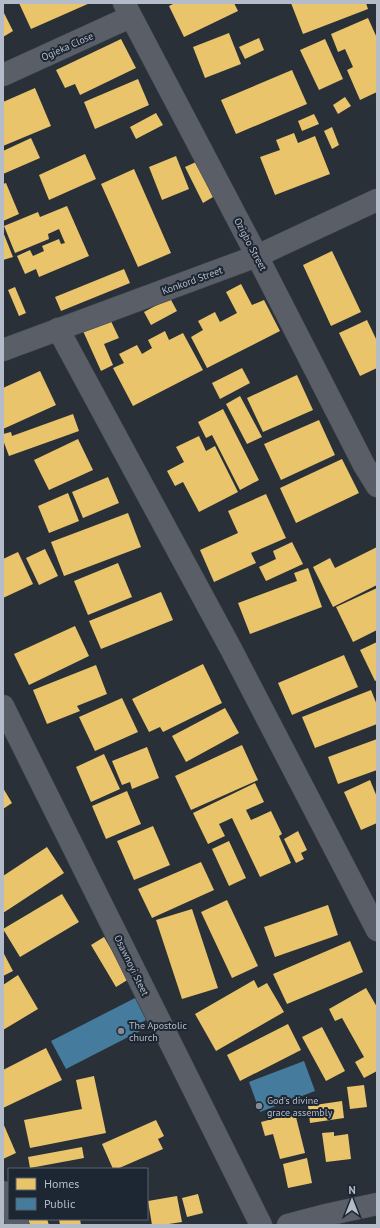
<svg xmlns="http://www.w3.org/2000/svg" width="380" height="1228" viewBox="0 0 380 1228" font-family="'PT Sans',sans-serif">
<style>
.homes{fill:#e9c46a}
.public{fill:#457b9d}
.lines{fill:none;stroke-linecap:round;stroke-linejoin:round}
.minor-casing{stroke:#484c53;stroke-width:23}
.minor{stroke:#5a5e66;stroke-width:22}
.poi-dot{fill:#848b96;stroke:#1d2633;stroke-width:1.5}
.labels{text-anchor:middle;stroke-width:4;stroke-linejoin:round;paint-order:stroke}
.street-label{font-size:10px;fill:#b4bcc9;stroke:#1d2633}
.poi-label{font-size:10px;fill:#b4bcc9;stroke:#1d2633;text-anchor:start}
</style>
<rect width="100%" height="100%" fill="#2a3038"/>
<g class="homes">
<path d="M19,3h71l-59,26z"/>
<path d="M175,3h59l4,8 -54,26 -15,-31z"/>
<path d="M291,3h75l2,6 -65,25z"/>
<path d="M3,11l10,20 -10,6z"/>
<path d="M368,18l9,20v54l-17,8 -13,-30 6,-3 -8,-18 -7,3 -7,-18z"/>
<path d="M229,33l12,31 -36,14 -12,-31z"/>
<path d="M259,38l5,12 -19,9 -6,-12z"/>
<path d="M121,39l15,29 -56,27 -5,-11 -10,4 -9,-18z"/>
<path d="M325,39l18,40 -24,11 -19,-40z"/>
<path d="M292,70l15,34 -71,30 -15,-34z"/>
<path d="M138,79l11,26 -54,24 -11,-27z"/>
<path d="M35,88l16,38 -48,20v-44z"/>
<path d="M345,97l6,9 -13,8 -5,-9z"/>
<path d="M156,113l7,12 -27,14 -6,-12z"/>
<path d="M314,114l5,10 -17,7 -4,-10z"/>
<path d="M332,127l7,18 -7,4 -8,-18z"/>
<path d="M294,133l4,10 17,-7 15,38 -55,21 -15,-38 20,-7 -4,-10z"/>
<path d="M31,138l9,20 -37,16v-23z"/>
<path d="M85,154l11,25 -47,21 -10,-25z"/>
<path d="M176,156l13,33 -27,11 -13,-33z"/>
<path d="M196,162l17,35 -10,6 -18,-36z"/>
<path d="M134,169l37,84 -33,14 -37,-83z"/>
<path d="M6,183l13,31 -16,7v-37z"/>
<path d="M67,206l22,50 -50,21 -3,-8 -11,5 -8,-18 13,-6 3,6 11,-5 -2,-5 17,-7 2,5 4,-1 -6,-14 -11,5 1,5 -34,14 -11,-27 34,-14 2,5z"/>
<path d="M3,232l10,25 -10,3z"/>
<path d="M332,251l29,61 -30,14 -28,-61z"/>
<path d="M124,269l6,14 -69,28 -6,-14z"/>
<path d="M241,284l11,21 12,-5 16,31 -73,37 -16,-31 12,-7 -5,-9 17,-9 5,10 17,-9 -11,-21z"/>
<path d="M15,287l11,26 -7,3 -11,-26z"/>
<path d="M170,298l7,13 -26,14 -7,-13z"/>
<path d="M110,319l9,19 -15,6 9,21 -12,6 -18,-40z"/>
<path d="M367,320l10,21v27l-17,8 -21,-43z"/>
<path d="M165,331l4,9 14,-7 20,37 -70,36 -20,-38 11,-5 -5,-9 18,-9 5,9 10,-6 -4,-8z"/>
<path d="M242,368l8,15 -30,16 -8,-16z"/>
<path d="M40,371l16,34 -53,24v-41z"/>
<path d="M297,375l16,35 -50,22 -16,-34z"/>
<path d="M240,396l22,41 -15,7 -21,-40z"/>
<path d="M223,409l36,71 -19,10 -28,-55 -6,3 -8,-16z"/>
<path d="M73,414l6,17 -70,25 -6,-16v-6l8,-2 1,4z"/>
<path d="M319,420l16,35 -54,25 -17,-36z"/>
<path d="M199,436l7,15 9,-5 23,46 -39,20 -16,-30 -8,4 -8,-15 17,-9 -8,-15z"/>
<path d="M78,439l15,31 -44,20 -15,-30z"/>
<path d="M342,459l17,34 -63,30 -16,-35z"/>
<path d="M108,477l11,26 -36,15 -11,-26z"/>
<path d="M68,493l11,28 -30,12 -11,-27z"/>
<path d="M266,494l20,44 -35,15 5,10 -42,19 -14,-32 38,-17 -10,-22z"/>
<path d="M128,513l13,34 -77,29 -13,-34z"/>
<path d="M292,542l11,22 -37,17 -7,-14 17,-8 -3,-8z"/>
<path d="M377,547v38l-44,22 -20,-40 17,-9 5,10z"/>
<path d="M45,549l13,27 -19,9 -13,-27z"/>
<path d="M18,552l15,32 -30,14v-39z"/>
<path d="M118,563l14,34 -44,18 -14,-34z"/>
<path d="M308,568l14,39 -72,27 -12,-31 59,-22 -3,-8z"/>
<path d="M377,588v42l-24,12 -17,-35z"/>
<path d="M161,592l12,28 -72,29 -12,-28z"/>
<path d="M75,626l14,30 -60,29 -15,-31z"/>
<path d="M377,642v38l-2,1 -15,-31z"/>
<path d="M344,655l14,32 -66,28 -14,-32z"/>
<path d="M203,664l19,39 -59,29 -3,-5 -11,5 -17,-33z"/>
<path d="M96,665l11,29 -30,12 3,5 -33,13 -14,-34z"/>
<path d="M371,690l6,15v19l-62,24 -13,-31z"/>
<path d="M122,698l16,34 -43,19 -16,-34z"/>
<path d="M225,708l14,25 -53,29 -14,-26z"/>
<path d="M377,739v31l-39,14 -10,-27z"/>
<path d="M242,745l16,35 -67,30 -16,-34z"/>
<path d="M147,747l12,31 -27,11 -2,-7 -8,3 -10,-24z"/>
<path d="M104,754l16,35 -29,13 -15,-35z"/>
<path d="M370,780l7,17v26l-16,7 -17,-38z"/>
<path d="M255,783l9,19 -18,8 5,10 20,-9 11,23 -3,2 12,27 -31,14 -28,-59 -13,6 6,12 -17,8 -15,-31z"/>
<path d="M3,788l9,15 -9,6z"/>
<path d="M127,791l14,33 -35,15 -14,-33z"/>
<path d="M153,826l17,39 -36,15 -17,-39z"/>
<path d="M298,831l9,19 -6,3 3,6 -8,4 -12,-24z"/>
<path d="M229,841l17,37 -17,8 -17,-37z"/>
<path d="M47,847l17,26 -61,40v-37z"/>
<path d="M201,862l13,28 -62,28 -14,-29z"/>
<path d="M62,894l17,28 -59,35 -17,-28z"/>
<path d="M227,900l31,66 -26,12 -31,-66z"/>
<path d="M328,905l10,30 -63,22 -11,-30z"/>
<path d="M192,909l26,79 -36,11 -26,-79z"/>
<path d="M104,937l25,42 -13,8 -25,-42z"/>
<path d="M350,941l13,31 -76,32 -14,-30z"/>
<path d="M3,952l10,19 -10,5z"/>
<path d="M18,975l20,34 -35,21v-45z"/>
<path d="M254,980l4,8 9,-5 17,29 -68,39 -21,-37z"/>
<path d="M366,988l11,19v64l-13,7 -9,-16 9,-5 -22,-39 -7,3 -6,-12z"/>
<path d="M288,1024l13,26 -61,31 -13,-26z"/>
<path d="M322,1027l23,44 -19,10 -24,-44z"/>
<path d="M46,1048l16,32 -59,28v-38z"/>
<path d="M94,1076l12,57 -76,15 -6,-28 58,-11 -6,-29z"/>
<path d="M364,1085l3,22 -17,2 -3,-22z"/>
<path d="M342,1101l2,17 -34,5 -2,-17z"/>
<path d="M295,1113l10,40 -25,6 -7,-25 -8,2 -4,-14z"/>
<path d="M156,1120l8,16 -6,3 5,10 -46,20h-4l-11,-25z"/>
<path d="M3,1123l13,30 -13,6z"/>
<path d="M334,1132v4l14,-2 3,25 -25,3 -4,-29z"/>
<path d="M82,1147l2,11 -54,10 -2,-11z"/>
<path d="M307,1158l5,25 -24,5 -5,-24z"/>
<path d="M198,1194l5,19 -16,4 -5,-19z"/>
<path d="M177,1196l5,26 -20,3h-10l-4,-24z"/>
<path d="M28,1219h19l2,6h-19z"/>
<path d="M59,1219h21l1,6h-21z"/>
</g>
<g class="public">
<path d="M135,998l11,22 -9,5 3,6 -74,38 -15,-28z"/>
<path d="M304,1061l11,30 -55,21 -11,-30z"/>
</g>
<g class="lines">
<g class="minor-casing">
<g id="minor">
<path d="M124,3l133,253 107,209 13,21"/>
<path d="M3,75l127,-58"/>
<path d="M58,329l173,320 146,281"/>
<path d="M3,350l254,-94 120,-56"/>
<path d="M3,706l258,519"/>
<path d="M3,1192l6,13"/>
<path d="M15,1219l3,6"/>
<path d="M288,1225l38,-10 51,-11"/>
</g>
</g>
<use href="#minor" class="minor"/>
</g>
<g class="poi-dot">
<circle cx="121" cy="1031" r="4"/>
<circle cx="259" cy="1106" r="4"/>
</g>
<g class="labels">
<g class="street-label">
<text transform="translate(67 46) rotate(-24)" y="4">Ogieka Close</text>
<text transform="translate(251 244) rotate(62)" y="4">Ozigbo Street</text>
<text transform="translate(192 280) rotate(-20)" y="4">Konkord Street</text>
<text transform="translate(132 965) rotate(64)" y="4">Osawnoyi Steet</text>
</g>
<g class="poi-label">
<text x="129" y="1029">The Apostolic<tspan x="129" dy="12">church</tspan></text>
<text x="267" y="1104">God's divine<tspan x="267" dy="12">grace assembly</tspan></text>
</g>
</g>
<rect width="380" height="1228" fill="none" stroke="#b4bcc9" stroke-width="8"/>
<rect x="8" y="1168" width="140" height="52" fill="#1d2633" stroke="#59626f"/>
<rect x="16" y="1178" width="20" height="12" fill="#e9c46a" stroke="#59626f"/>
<text x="44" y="1188" font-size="12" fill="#b4bcc9">Homes</text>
<rect x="16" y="1198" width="20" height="12" fill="#457b9d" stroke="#59626f"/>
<text x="44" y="1208" font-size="12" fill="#b4bcc9">Public</text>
<g transform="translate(352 1200)" stroke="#1d2633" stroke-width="3" paint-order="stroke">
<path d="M0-3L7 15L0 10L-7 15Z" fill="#b4bcc9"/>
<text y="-6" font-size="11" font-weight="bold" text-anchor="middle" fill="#b4bcc9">N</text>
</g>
</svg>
